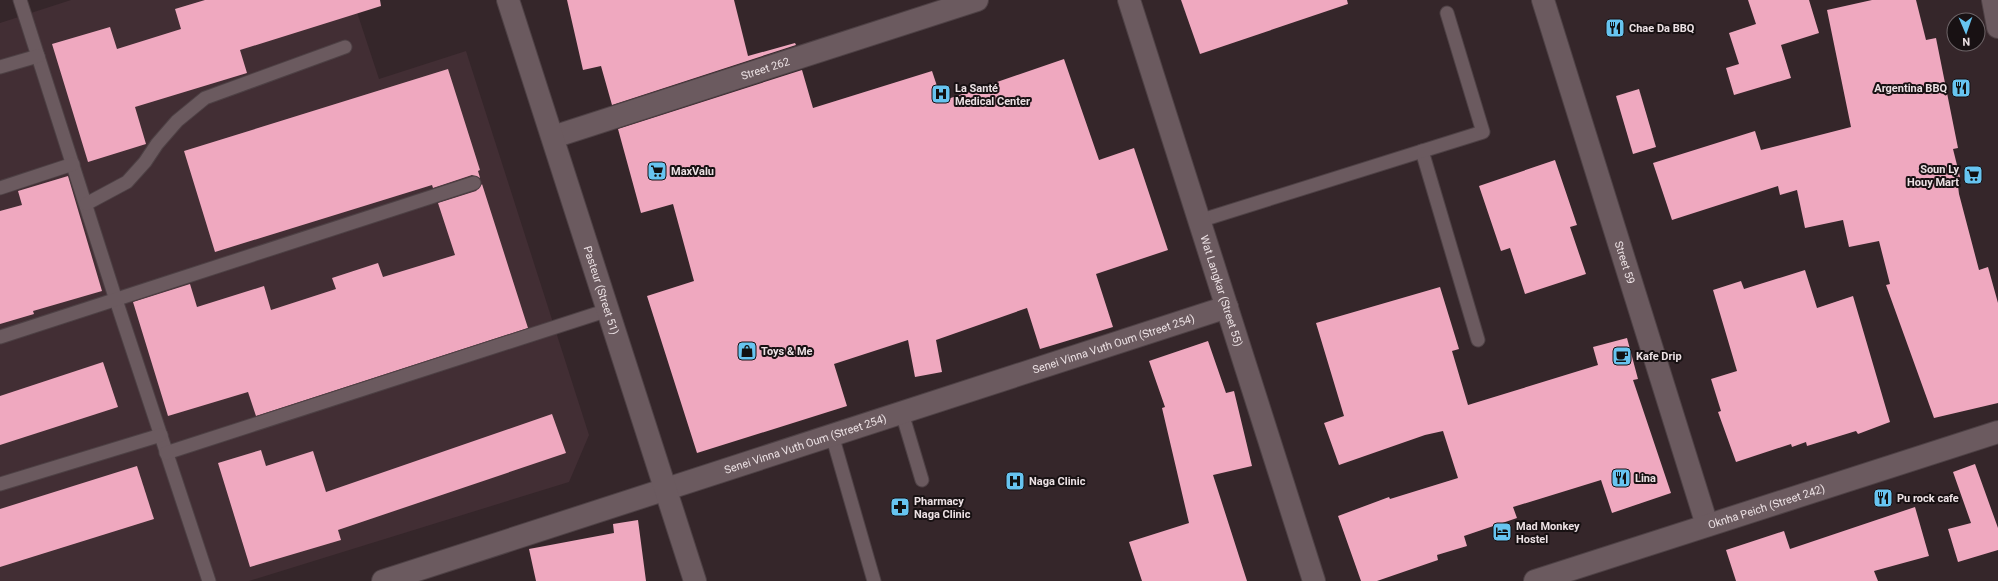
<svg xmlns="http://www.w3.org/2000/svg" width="1998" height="581" viewBox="0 0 1998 581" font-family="Roboto,sans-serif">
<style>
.built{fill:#422e34}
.building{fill:#efa8bf}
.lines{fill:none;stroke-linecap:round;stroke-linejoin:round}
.service-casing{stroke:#4e4145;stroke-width:15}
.minor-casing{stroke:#4e4145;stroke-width:24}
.tertiary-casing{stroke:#4e4145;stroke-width:24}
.service{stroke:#6b5a5f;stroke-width:13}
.minor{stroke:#6b5a5f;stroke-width:22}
.tertiary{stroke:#6b5a5f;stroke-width:22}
.labels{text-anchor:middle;stroke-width:4;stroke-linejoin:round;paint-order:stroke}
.poi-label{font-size:11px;font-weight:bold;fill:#ece1e4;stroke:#181113;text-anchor:start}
.street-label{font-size:11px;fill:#ece1e4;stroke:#181113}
</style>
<rect width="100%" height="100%" fill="#35262a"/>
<path class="built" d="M71,0h282l26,79 87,-28 123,384 -20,47 -320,99h-249v-558z"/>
<g class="building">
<path d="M205,0h175l1,6 -141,44 7,23 -112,34 11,37 -58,18 -36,-118 58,-17 7,22 64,-20 -6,-20z"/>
<path d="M567,0h167l14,56 47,-13 1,2 -184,60 -11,-39 -18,4z"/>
<path d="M1181,0h166l1,4 -148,50z"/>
<path d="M1748,0h61l10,33 -38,12 10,33 -57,17 -8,-27 13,-4 -10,-31 27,-9z"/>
<path d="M1872,0h44l10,40 10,-2 22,110 -5,1 7,28 -3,1 2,16 20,76 9,-3 10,36v100l-64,15 -48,-133 4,-1 -11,-43 -30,6 -6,-27 -38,8 -8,-38 -17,5 -2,-9 -106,34 -19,-57 102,-32 6,19 90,-23 -24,-117z"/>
<path d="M1064,59l35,101 35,-12 34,102 -72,24 17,53 -73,22 -13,-41 -91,32 6,32 -27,5 -7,-37 -74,24 13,42 -150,47 -50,-157 47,-15 -21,-77 -32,9 -23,-84 184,-59 11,38 119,-37 10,30z"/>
<path d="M448,69l32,101 -2,1 2,7 -8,-3 -39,13 -1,-3 -217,67 -31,-101z"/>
<path d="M1639,89l17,58 -23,7 -17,-58z"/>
<path d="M1555,160l22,65 -7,2 16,47 -61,20 -15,-46 -9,3 -22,-65z"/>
<path d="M68,176l34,115 -69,20 1,3 -34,10v-113l22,-6 -4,-14z"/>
<path d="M482,184l46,144 -272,88 -8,-24 -80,24 -35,-114 57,-18 7,23 67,-21 7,24 65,-21 -4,-11 46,-15 5,14 72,-22 -17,-52 38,-12z"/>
<path d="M1805,270l12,38 36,-12 37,126 -32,12 -2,-3 -49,15 -1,-4 -14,5 -1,-3 -55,18 -18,-50 3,-1 -10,-32 26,-8 -24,-81 28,-9 3,8z"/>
<path d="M1440,287l19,62 -7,2 16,54 130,-40 -5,-18 34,-9 11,41 -5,1 38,113 -59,20 -11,-33 -88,27 4,11 -53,18 3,10 -30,9 1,5 -61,21h-16l-23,-65 51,-19 1,2 68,-21 -15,-47 -18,4 -86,30 -15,-42 20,-7 -28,-93z"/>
<path d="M1208,341l18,52 8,-2 18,75 -39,9 34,106h-105l-13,-39 60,-19 -27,-115 3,-1 -16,-46z"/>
<path d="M103,362l15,45 -118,38v-49z"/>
<path d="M552,414l14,39 -228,77 3,10 -91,27 -32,-104 43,-13 5,16 47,-15 13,41z"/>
<path d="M1975,464l23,64v22l-40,12 -10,-33 23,-6 -18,-51z"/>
<path d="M137,466l17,53 -154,48v-58z"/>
<path d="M1915,507l14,49 -55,15 4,10h-142l-10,-31 58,-19 6,18z"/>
<path d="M638,520l8,61h-110l-7,-32 85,-16 -1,-9z"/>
</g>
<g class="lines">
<g class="service-casing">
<g id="service">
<path d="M20,0l96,300 93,281"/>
<path d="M0,67l38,-11"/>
<path d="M1422,151l56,189"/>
<path d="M0,188l73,-24"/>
<path d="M86,204l41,-22 18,-20 12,-18 20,-23 28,-23 140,-51"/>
<path d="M1199,221l284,-89 -36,-119"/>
<path d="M0,337l474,-154"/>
<path d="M902,413l20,67"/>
<path d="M832,435l42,146"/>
<path d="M166,453l442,-143"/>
<path d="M0,484l161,-49"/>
</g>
</g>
<g class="minor-casing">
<g id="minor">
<path id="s1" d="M1129,0l185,581"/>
<path id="s2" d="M1543,0l164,525"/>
<path id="s3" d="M553,137l424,-137"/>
<path id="s4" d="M383,581l844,-274"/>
<path id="s5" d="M1535,581l463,-149"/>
</g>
</g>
<g class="tertiary-casing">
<g id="tertiary">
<path id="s6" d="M508,0l187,581"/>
<path d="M1993,0l5,27"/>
</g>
</g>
<use href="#service" class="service"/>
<use href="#minor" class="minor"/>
<use href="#tertiary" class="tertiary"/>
</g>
<defs>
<g id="restaurant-square" transform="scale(1)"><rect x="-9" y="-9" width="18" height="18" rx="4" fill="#67c4f0" stroke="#181113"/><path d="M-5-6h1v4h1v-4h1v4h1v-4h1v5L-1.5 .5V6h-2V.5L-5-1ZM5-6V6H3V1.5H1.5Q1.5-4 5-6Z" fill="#111"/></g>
<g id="hospital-square" transform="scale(1)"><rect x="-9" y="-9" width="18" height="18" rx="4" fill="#67c4f0" stroke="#181113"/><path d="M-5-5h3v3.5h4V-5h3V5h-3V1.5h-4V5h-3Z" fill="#111"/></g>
<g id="supermarket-square" transform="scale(1)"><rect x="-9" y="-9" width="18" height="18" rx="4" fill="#67c4f0" stroke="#181113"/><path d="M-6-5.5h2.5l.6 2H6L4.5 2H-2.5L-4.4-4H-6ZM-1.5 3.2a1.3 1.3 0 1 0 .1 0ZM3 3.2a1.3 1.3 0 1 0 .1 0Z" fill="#111"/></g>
<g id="shop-square" transform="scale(1)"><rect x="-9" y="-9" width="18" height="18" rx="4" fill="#67c4f0" stroke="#181113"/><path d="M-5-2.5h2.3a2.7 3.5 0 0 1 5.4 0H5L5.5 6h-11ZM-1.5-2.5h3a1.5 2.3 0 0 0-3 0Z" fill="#111"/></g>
<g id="cafe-square" transform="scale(1)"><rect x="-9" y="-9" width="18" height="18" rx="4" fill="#67c4f0" stroke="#181113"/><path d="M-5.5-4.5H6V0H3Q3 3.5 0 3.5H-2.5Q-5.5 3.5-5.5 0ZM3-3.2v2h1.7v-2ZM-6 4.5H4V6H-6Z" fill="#111"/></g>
<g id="pharmacy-square" transform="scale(1)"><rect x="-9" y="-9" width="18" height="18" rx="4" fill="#67c4f0" stroke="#181113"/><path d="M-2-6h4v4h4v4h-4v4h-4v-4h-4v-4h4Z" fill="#111"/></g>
<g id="hotel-square" transform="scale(1)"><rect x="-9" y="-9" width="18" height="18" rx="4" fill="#67c4f0" stroke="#181113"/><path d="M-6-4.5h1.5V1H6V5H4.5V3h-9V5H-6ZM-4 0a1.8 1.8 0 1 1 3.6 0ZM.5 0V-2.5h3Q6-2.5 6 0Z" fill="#111"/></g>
</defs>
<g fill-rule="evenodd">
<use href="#restaurant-square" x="1615" y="28"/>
<use href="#restaurant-square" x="1961" y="88"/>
<use href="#hospital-square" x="941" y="94"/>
<use href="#supermarket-square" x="657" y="171"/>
<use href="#supermarket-square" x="1973" y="175"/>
<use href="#shop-square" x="747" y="351"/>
<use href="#cafe-square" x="1622" y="356"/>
<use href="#restaurant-square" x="1621" y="478"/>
<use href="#hospital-square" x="1015" y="481"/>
<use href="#restaurant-square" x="1883" y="498"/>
<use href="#pharmacy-square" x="900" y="507"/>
<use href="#hotel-square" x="1502" y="532"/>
</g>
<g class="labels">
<g class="poi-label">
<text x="1629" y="32">Chae Da BBQ</text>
<text x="955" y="92">La Santé<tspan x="955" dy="13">Medical Center</tspan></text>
<text x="1947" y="92" text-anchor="end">Argentina BBQ</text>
<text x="1959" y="173" text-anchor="end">Soun Ly<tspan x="1959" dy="13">Houy Mart</tspan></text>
<text x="671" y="175">MaxValu</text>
<text x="761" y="355">Toys &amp; Me</text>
<text x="1636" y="360">Kafe Drip</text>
<text x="1635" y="482">Lina</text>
<text x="1029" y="485">Naga Clinic</text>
<text x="1897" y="502">Pu rock cafe</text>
<text x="914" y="505">Pharmacy<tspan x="914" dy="13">Naga Clinic</tspan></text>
<text x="1516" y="530">Mad Monkey<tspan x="1516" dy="13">Hostel</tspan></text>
</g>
<g class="street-label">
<text dy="4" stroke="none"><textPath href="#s3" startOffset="223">Street 262</textPath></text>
<text dy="4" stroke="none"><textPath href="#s2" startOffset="275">Street 59</textPath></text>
<text dy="4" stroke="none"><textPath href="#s6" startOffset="305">Pasteur (Street 51)</textPath></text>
<text dy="4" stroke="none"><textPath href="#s1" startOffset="305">Wat Langkar (Street 55)</textPath></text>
<text dy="4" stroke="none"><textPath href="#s4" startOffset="768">Senei Vinna Vuth Oum (Street 254)</textPath></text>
<text dy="4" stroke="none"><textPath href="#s4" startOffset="444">Senei Vinna Vuth Oum (Street 254)</textPath></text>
<text dy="4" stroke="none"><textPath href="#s5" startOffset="243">Oknha Peich (Street 242)</textPath></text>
</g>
</g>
<g transform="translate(1966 32) rotate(178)"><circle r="19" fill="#181113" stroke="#6d6467"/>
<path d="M0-3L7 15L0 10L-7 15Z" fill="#67c4f0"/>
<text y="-6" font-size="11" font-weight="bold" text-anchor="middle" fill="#ece1e4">N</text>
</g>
</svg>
